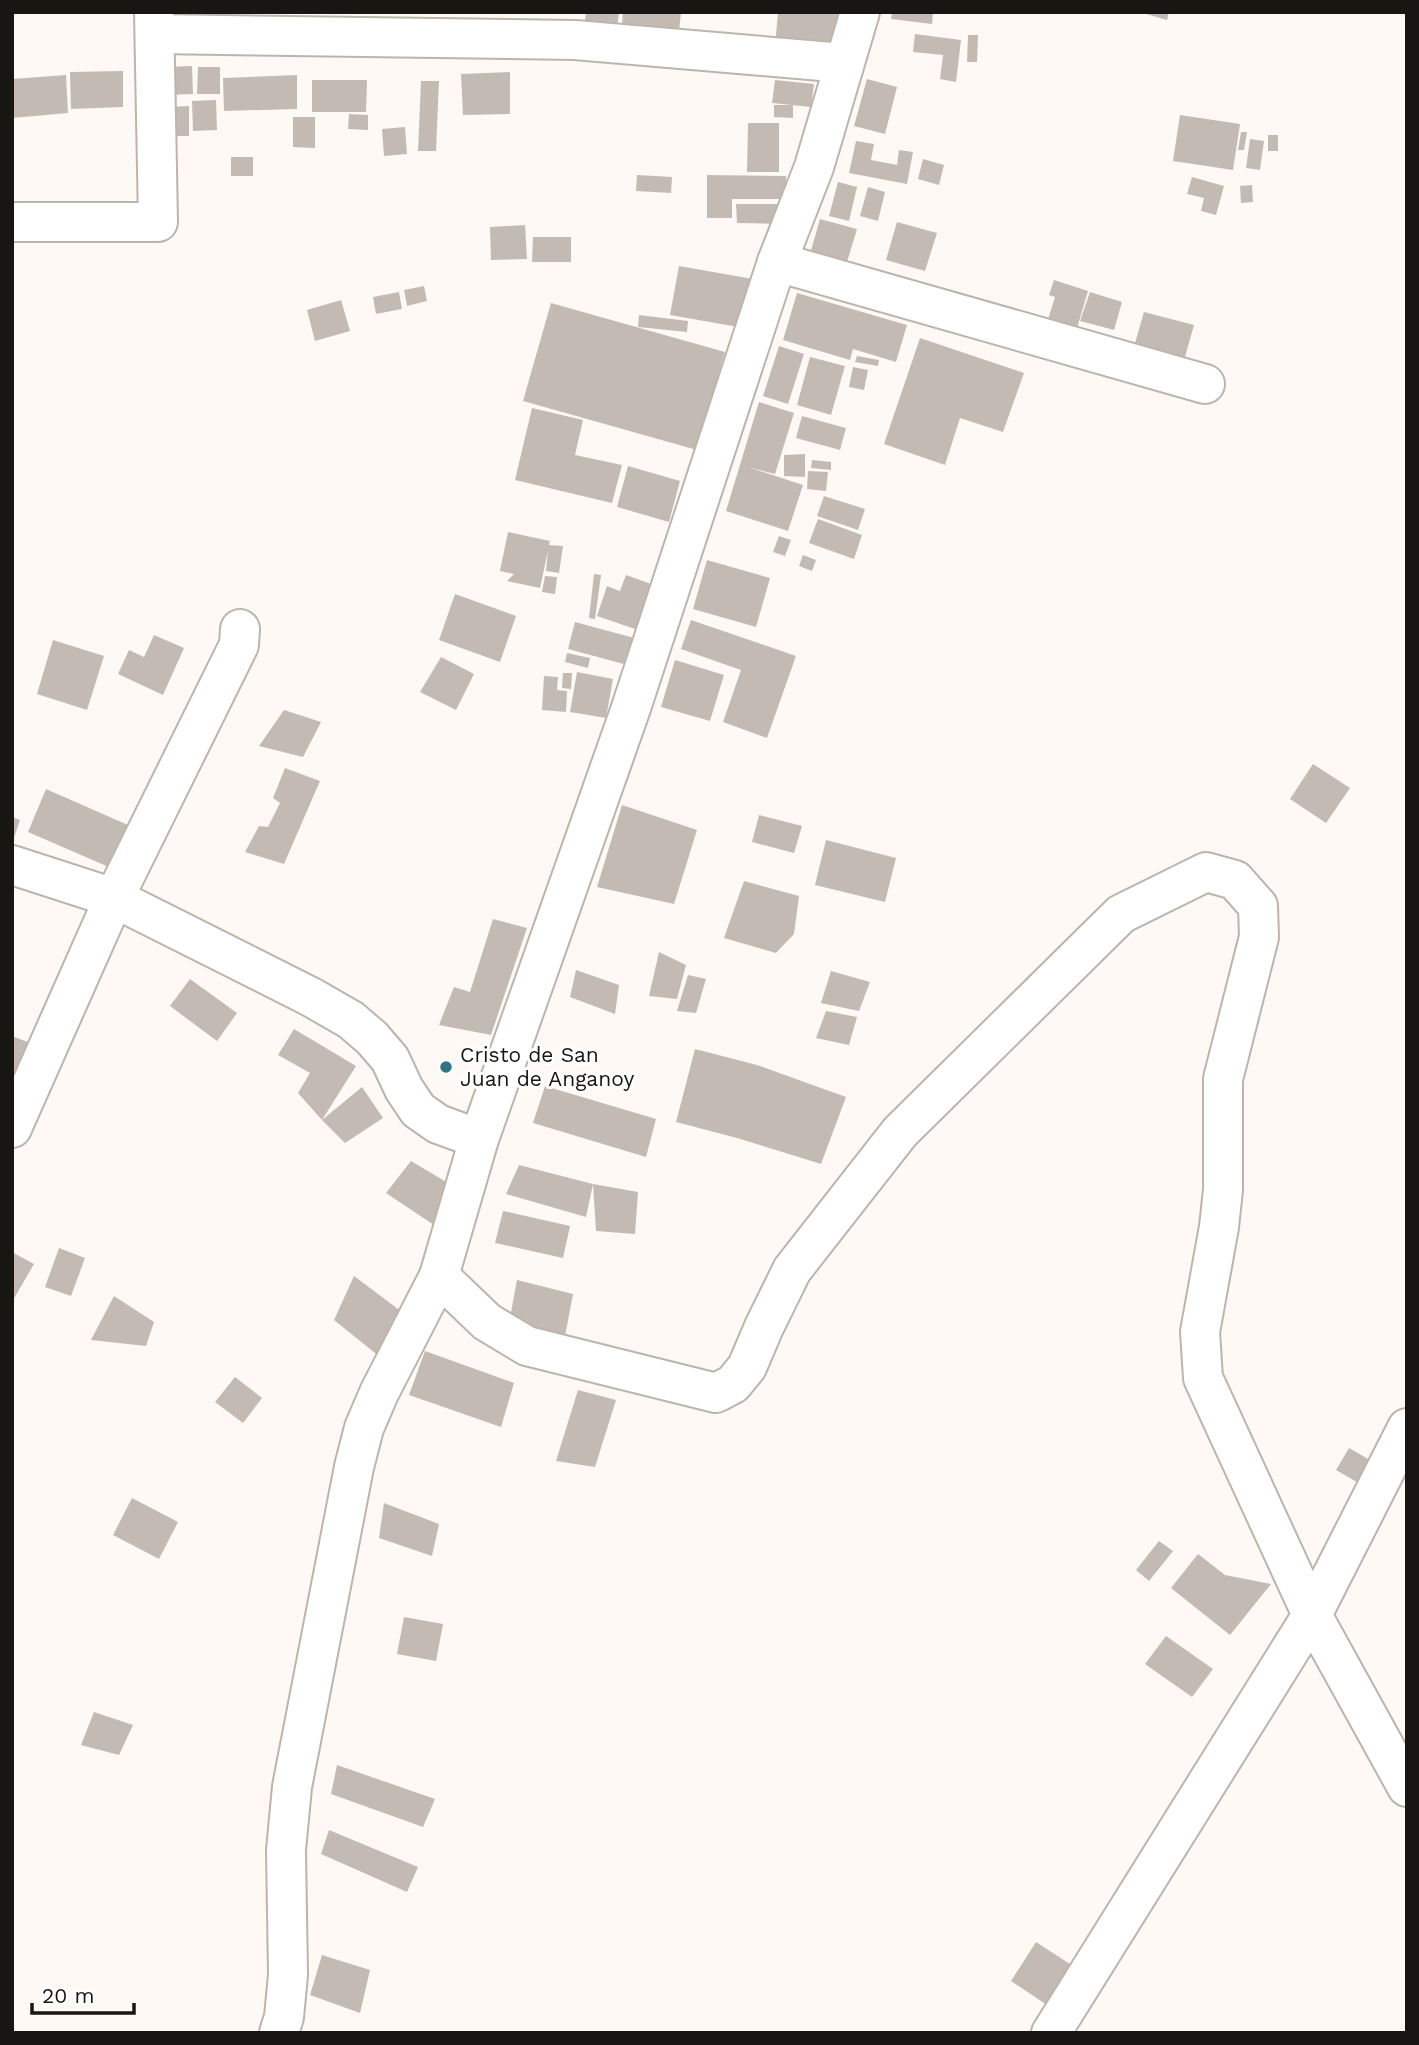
<svg xmlns="http://www.w3.org/2000/svg" width="1419" height="2045" viewBox="0 0 1419 2045" font-family="'Work Sans',sans-serif">
<style>
.building{fill:#c3bbb3}
.lines{fill:none;stroke-linecap:round;stroke-linejoin:round}
.street-casing{stroke:#bcb5ad;stroke-width:42}
.street{stroke:#fff;stroke-width:38}
.poi-dot{fill:#307484;stroke:#fff;stroke-width:2.5}
.labels{text-anchor:middle;stroke-width:6;stroke-linejoin:round;paint-order:stroke}
.poi-label{font-size:21px;fill:#181613;stroke:#fff;text-anchor:start}
</style>
<rect width="100%" height="100%" fill="#fef9f4"/>
<g class="building">
<path d="M586,12h33l-3,26 -33,-3z"/>
<path d="M623,12h58l-3,30 -57,-5z"/>
<path d="M778,12h66l-2,39 -67,-5z"/>
<path d="M892,12h41l-1,12 -41,-5z"/>
<path d="M1139,12h30l-2,8z"/>
<path d="M915,34l46,6 -5,42 -16,-3 3,-24 -30,-3z"/>
<path d="M968,35h10l-1,27h-10z"/>
<path d="M192,66l1,28 -25,1 -1,-28z"/>
<path d="M198,67h22v27h-23z"/>
<path d="M123,71v36l-52,2 -1,-37z"/>
<path d="M510,72v42l-47,1 -2,-41z"/>
<path d="M66,75l2,38 -56,5v-39z"/>
<path d="M297,75v34l-73,2 -1,-33z"/>
<path d="M867,79l30,8 -12,47 -31,-8z"/>
<path d="M312,80h55l-1,32h-54z"/>
<path d="M775,80l39,4 -3,23 -39,-4z"/>
<path d="M421,81h18l-3,70h-18z"/>
<path d="M216,100l1,30 -24,1 -1,-30z"/>
<path d="M774,105h19v13l-19,-1z"/>
<path d="M189,106v30h-19l-1,-29z"/>
<path d="M349,114l19,1v15l-20,-1z"/>
<path d="M1180,115l60,9 -7,46 -60,-9z"/>
<path d="M293,117h22v31l-22,-1z"/>
<path d="M748,123h31v49h-32z"/>
<path d="M405,127l2,27 -23,2 -2,-27z"/>
<path d="M1241,132h6l-3,18h-6z"/>
<rect x="1268" y="135" width="10" height="16"/>
<path d="M1250,139l14,2 -4,29 -14,-2z"/>
<path d="M856,141l18,3 -3,16 26,5 2,-15 14,2 -6,32 -58,-11z"/>
<rect x="231" y="157" width="22" height="19"/>
<path d="M923,159l21,6 -5,20 -21,-6z"/>
<path d="M637,175l35,2 -1,16 -35,-2z"/>
<path d="M707,175l79,1v23h-54v19h-25z"/>
<path d="M1192,177l32,9 -8,29 -15,-4 3,-13 -17,-4z"/>
<path d="M838,182l19,5 -8,34 -20,-5z"/>
<path d="M1252,185l1,17 -12,1 -1,-17z"/>
<path d="M868,187l17,5 -7,29 -18,-5z"/>
<path d="M736,204h48v20l-47,-1z"/>
<path d="M820,219l37,10 -13,43 -36,-11z"/>
<path d="M897,222l40,11 -12,38 -39,-11z"/>
<path d="M525,225l2,34 -36,1 -1,-33z"/>
<path d="M533,237h38v25h-39z"/>
<path d="M679,266l74,13 -9,49 -74,-13z"/>
<path d="M1054,280l34,11 -13,44 -29,-9 9,-29 -6,-2z"/>
<path d="M424,286l3,15 -20,5 -3,-16z"/>
<path d="M399,292l3,17 -26,5 -3,-17z"/>
<path d="M1090,292l32,10 -8,28 -34,-9z"/>
<path d="M797,293l110,32 -11,37 -43,-13 -3,11 -67,-20z"/>
<path d="M341,300l9,31 -35,10 -8,-31z"/>
<path d="M551,303l174,49 -28,98 -174,-49z"/>
<path d="M1144,312l50,13 -11,39 -50,-14z"/>
<path d="M639,315l49,6 -1,11 -49,-5z"/>
<path d="M920,338l104,35 -21,59 -43,-14 -15,47 -61,-21z"/>
<path d="M779,346l25,8 -16,50 -25,-8z"/>
<path d="M857,356l22,4 -1,6 -23,-4z"/>
<path d="M810,357l35,9 -14,49 -34,-10z"/>
<path d="M853,367l15,3 -4,20 -15,-3z"/>
<path d="M759,402l35,11 -19,61 -27,-7 55,18 -15,46 -62,-20z"/>
<path d="M532,408l51,12 -8,35 47,10 -10,38 -97,-23z"/>
<path d="M802,416l44,12 -6,22 -44,-12z"/>
<path d="M805,454v23l-21,-1v-21z"/>
<path d="M812,460l19,2v8l-20,-2z"/>
<path d="M628,466l52,15 -11,41 -52,-15z"/>
<path d="M808,471l20,1 -2,19 -19,-2z"/>
<path d="M824,496l41,13 -7,21 -41,-14z"/>
<path d="M818,519l44,16 -8,24 -45,-16z"/>
<path d="M508,532l42,9 -1,4 14,1 -4,27 -13,-2 2,-20 -8,37 -33,-7 7,-7 -14,-3z"/>
<path d="M779,536l12,4 -6,16 -12,-4z"/>
<path d="M803,555l13,5 -4,11 -13,-5z"/>
<path d="M707,560l63,18 -14,49 -63,-18z"/>
<path d="M594,574l7,1 -6,44 -6,-1z"/>
<path d="M626,575l28,10 -16,45 -41,-14 10,-30 13,5z"/>
<path d="M545,576l12,1 -2,17 -13,-2z"/>
<path d="M455,594l61,22 -16,46 -61,-22z"/>
<path d="M691,620l105,36 -29,82 -44,-16 18,-52 -60,-21z"/>
<path d="M575,622l63,17 -7,27 -63,-17z"/>
<path d="M154,635l30,13 -21,47 -45,-21 11,-24 15,7z"/>
<path d="M53,640l51,16 -17,54 -50,-16z"/>
<path d="M567,653l23,5 -2,10 -23,-6z"/>
<path d="M441,657l33,17 -18,36 -36,-18z"/>
<path d="M675,660l49,15 -14,46 -49,-14z"/>
<path d="M577,672l36,7 -7,39 -36,-6z"/>
<path d="M563,673h9l-1,16 -9,-1z"/>
<path d="M544,676l14,1 -1,13 10,1 -1,21 -24,-2z"/>
<path d="M284,710l37,12 -18,35 -44,-11z"/>
<path d="M1313,764l37,24 -24,35 -36,-24z"/>
<path d="M285,768l35,13 -36,83 -39,-12 14,-26 9,1 12,-24 -7,-5z"/>
<path d="M46,789l91,40 -19,42 -90,-39z"/>
<path d="M622,805l75,25 -23,74 -77,-17z"/>
<path d="M759,815l43,11 -8,27 -42,-11z"/>
<path d="M12,817l8,3 -7,21h-1z"/>
<path d="M826,840l70,18 -11,44 -70,-17z"/>
<path d="M744,881l55,15 -5,38 -18,19 -52,-15z"/>
<path d="M493,919l34,9 -36,107 -52,-10 15,-38 16,5z"/>
<path d="M659,952l27,13 -9,34 -28,-3z"/>
<path d="M576,970l43,15 -4,29 -45,-17z"/>
<path d="M831,971l39,11 -11,29 -38,-8z"/>
<path d="M688,975l18,4 -10,34 -19,-2z"/>
<path d="M190,979l47,34 -20,28 -47,-35z"/>
<path d="M826,1011l31,6 -8,28 -33,-7z"/>
<path d="M294,1029l62,37 -34,54 -24,-27 12,-20 -32,-18z"/>
<path d="M12,1036l26,10 -26,64z"/>
<path d="M695,1049l62,16 89,32 -25,67 -84,-26 -61,-16z"/>
<path d="M545,1086l111,33 -10,38 -113,-34z"/>
<path d="M362,1087l21,31 -38,25 -23,-23z"/>
<path d="M411,1161l42,25 -10,45 -57,-38z"/>
<path d="M519,1165l74,19 -7,33 -80,-23z"/>
<path d="M593,1184l45,8 -3,42 -39,-3z"/>
<path d="M503,1211l67,15 -7,32 -68,-15z"/>
<path d="M59,1248l26,10 -14,38 -26,-9z"/>
<path d="M12,1252l22,12 -22,38z"/>
<path d="M354,1276l48,36 -22,45 -46,-37z"/>
<path d="M517,1280l56,14 -8,42 -56,-13z"/>
<path d="M114,1296l40,26 -8,24 -55,-6z"/>
<path d="M425,1351l89,32 -13,44 -92,-32z"/>
<path d="M235,1377l27,21 -19,25 -28,-21z"/>
<path d="M578,1390l38,10 -21,67 -39,-6z"/>
<path d="M1349,1448l33,19 -13,22 -33,-19z"/>
<path d="M132,1498l46,24 -19,37 -46,-24z"/>
<path d="M384,1503l55,21 -7,32 -53,-18z"/>
<path d="M1159,1541l14,10 -24,30 -13,-11z"/>
<path d="M1198,1554l27,21 46,9 -41,51 -59,-47z"/>
<path d="M404,1617l39,7 -7,37 -39,-7z"/>
<path d="M1166,1636l47,33 -21,28 -47,-33z"/>
<path d="M94,1712l39,13 -14,30 -38,-10z"/>
<path d="M337,1765l98,34 -12,28 -92,-33z"/>
<path d="M329,1830l89,37 -11,25 -86,-38z"/>
<path d="M1036,1942l37,24 -26,39 -36,-24z"/>
<path d="M322,1955l48,15 -10,43 -50,-18z"/>
</g>
<g class="lines">
<g class="street-casing">
<g id="street">
<path d="M155,34l420,6 269,23"/>
<path d="M12,222h146l-4,-210"/>
<path d="M777,262l428,122"/>
<path d="M12,865l102,33 197,99 40,23 21,18 18,21 14,30 14,21 20,14 41,15"/>
<path d="M12,1128l102,-230 125,-253 1,-16"/>
<path d="M439,1276l48,46 40,24 189,47 17,-9 14,-17 17,-40 28,-57 108,-138 221,-218 85,-42 29,8 23,26 1,31 -36,142v111l-4,37 -19,105 3,46 109,237 95,172"/>
<path d="M279,2033l5,-16 4,-42 -2,-125 6,-63 62,-320 10,-39 15,-35 60,-117 40,-137 152,-431 146,-446 37,-95 46,-155"/>
<path d="M1051,2033l261,-418 95,-187"/>
</g>
</g>
<use href="#street" class="street"/>
</g>
<circle class="poi-dot" cx="446" cy="1067" r="7"/>
<g class="labels">
<g class="poi-label">
<text x="460" y="1062">Cristo de San<tspan x="460" dy="24">Juan de Anganoy</tspan></text>
</g>
</g>
<rect width="1419" height="2045" fill="none" stroke="#181613" stroke-width="28"/>
<path d="M32 2003v10h102v-10" fill="none" stroke="#181613" stroke-width="3.5"/>
<text x="42" y="2003" font-size="21" fill="#181613" stroke="#ffffff" stroke-width="5" paint-order="stroke">20 m</text>
</svg>
